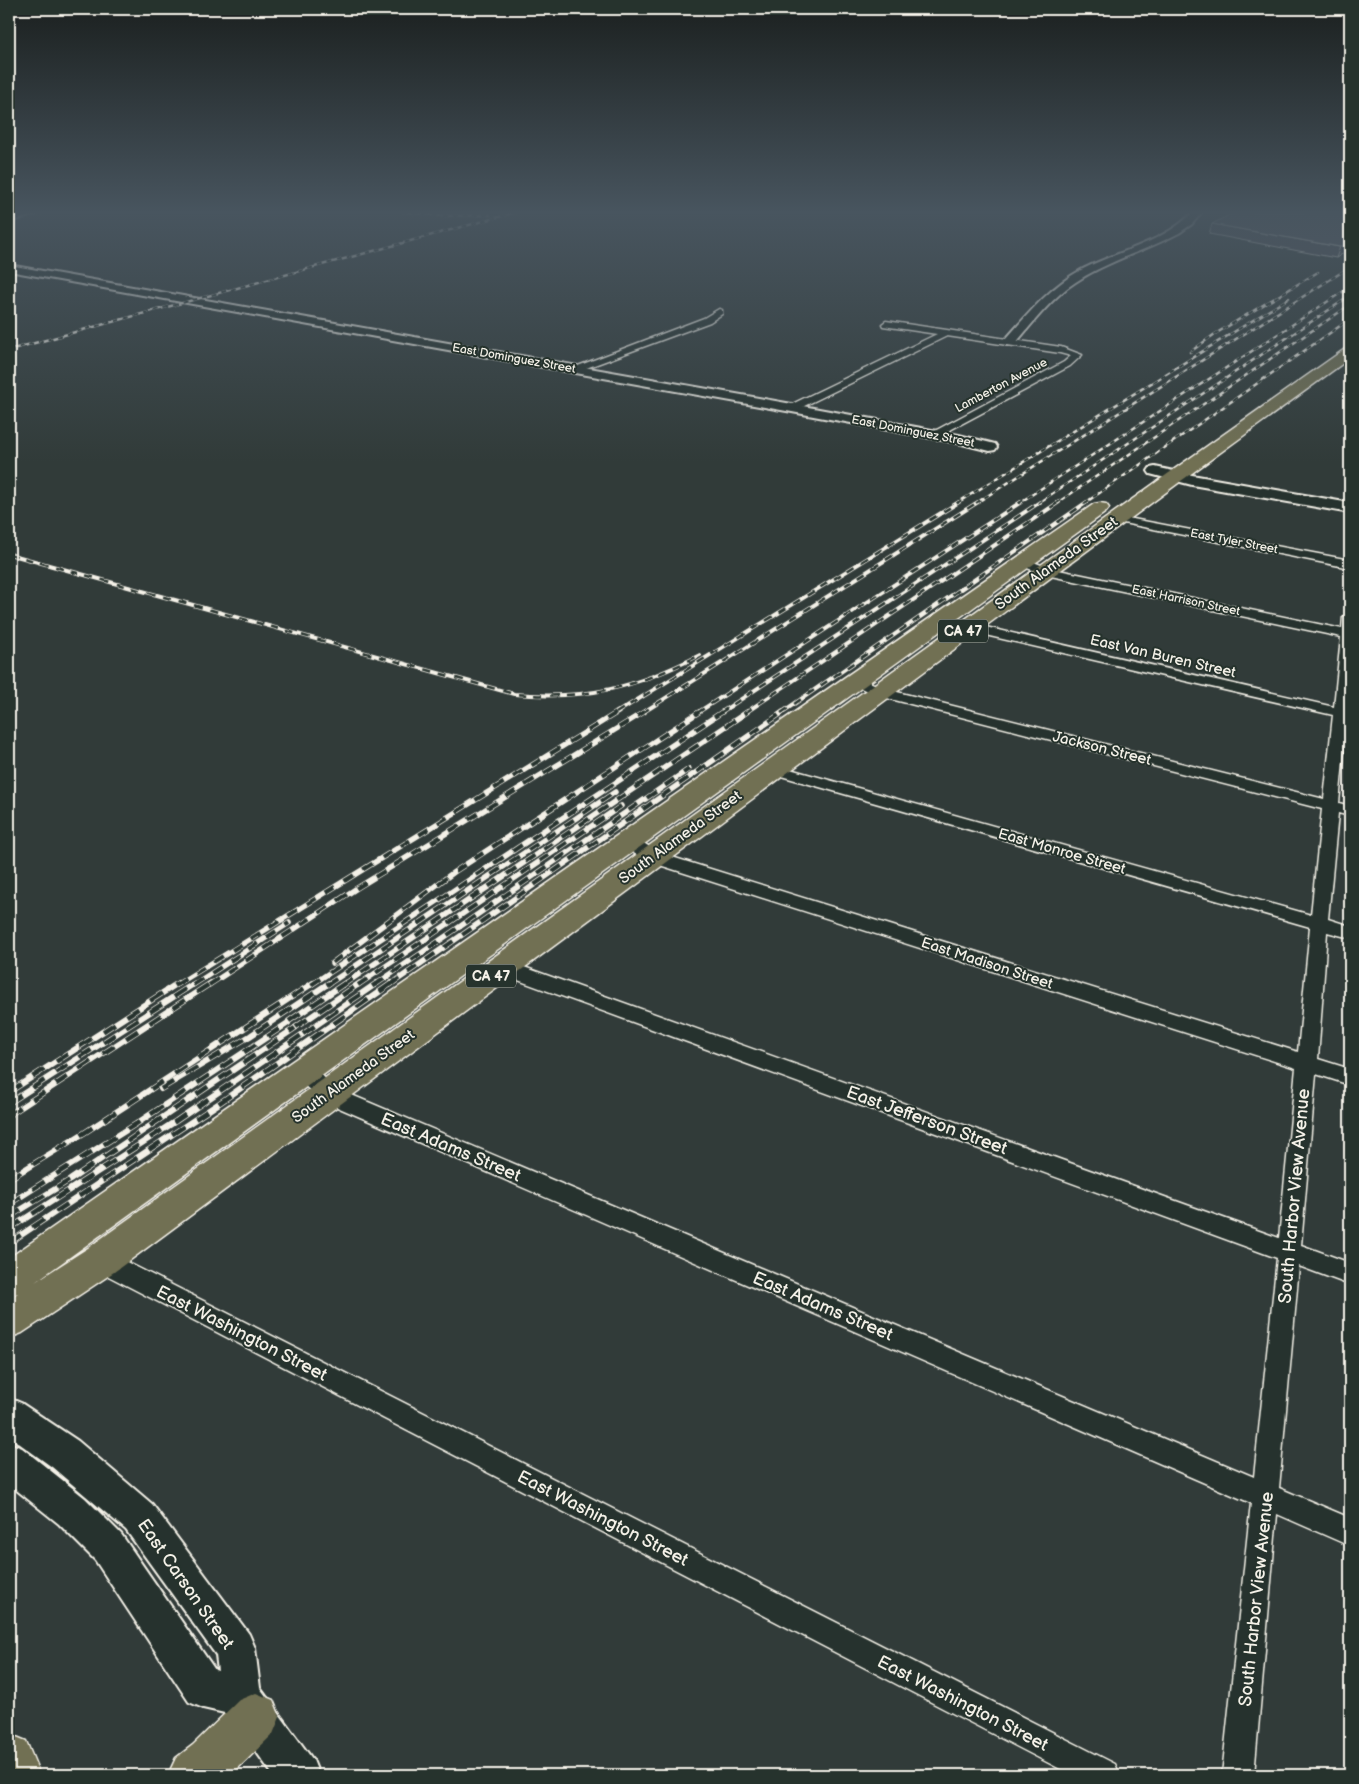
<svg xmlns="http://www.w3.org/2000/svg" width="1359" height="1784" viewBox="0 0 1359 1784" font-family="'Balsamiq Sans',sans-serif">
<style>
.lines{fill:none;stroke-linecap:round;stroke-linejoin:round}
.street-casing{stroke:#f4f1e8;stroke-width:3}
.secondary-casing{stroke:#f4f1e8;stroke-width:4}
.primary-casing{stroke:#f4f1e8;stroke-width:3}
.street{fill:#26332d;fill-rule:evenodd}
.secondary{fill:#26332d;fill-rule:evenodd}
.primary{fill:#716f52;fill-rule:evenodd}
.rail-far3-casing{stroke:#f4f1e8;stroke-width:2.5}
.rail-far2-casing{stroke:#f4f1e8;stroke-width:4}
.rail-far1-casing{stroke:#f4f1e8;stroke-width:5.5}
.rail-casing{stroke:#f4f1e8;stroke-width:6}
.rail-far3{stroke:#26332d;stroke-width:2;stroke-dasharray:5;stroke-linecap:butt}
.rail-far2{stroke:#26332d;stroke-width:2.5;stroke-dasharray:8;stroke-linecap:butt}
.rail-far1{stroke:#26332d;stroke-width:4;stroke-dasharray:11;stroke-linecap:butt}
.rail{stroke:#26332d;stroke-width:4.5;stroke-dasharray:14;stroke-linecap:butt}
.wall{fill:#4f4f59;stroke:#f4f1e8}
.shaded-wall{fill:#404049;stroke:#f4f1e8}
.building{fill:#5c5c68;stroke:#f4f1e8}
.labels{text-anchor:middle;stroke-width:4;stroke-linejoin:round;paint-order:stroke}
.far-street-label{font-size:12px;fill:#f4f1e8;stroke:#26332d}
.shield{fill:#26332d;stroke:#b6b8b0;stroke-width:1}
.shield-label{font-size:14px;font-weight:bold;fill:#f4f1e8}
.street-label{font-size:15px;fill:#f4f1e8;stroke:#26332d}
.near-street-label{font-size:18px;fill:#f4f1e8;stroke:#26332d}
</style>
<rect width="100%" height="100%" fill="#313b39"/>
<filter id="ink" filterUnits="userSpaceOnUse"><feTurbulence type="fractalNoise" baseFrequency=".02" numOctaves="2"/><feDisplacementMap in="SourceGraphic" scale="10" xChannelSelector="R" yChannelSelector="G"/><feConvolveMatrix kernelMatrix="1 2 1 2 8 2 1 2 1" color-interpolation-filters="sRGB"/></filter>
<g filter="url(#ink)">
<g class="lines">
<g class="street-casing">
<g id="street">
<path d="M719,309l3,1v4l-12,8 -132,49 -3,1 -5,-3 134,-51z"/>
<path d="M886,321l175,26 21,8 -12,11 -135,72 -4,-1 -1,-2 1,-2 133,-71 7,-6 -11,-3 -113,-17 -151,74h-8v-4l149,-72 -54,-8 -1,-2z"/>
<path d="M1117,516l233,44v8l-237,-47 -2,-2 2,-2z"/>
<path d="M1023,558l26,10 293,61 1,-12 7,-4v72l-2,25 2,1v8h-3l-8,84 11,3v10l-12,-3 -10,106 22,7v12l-23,-6 -9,127 32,10v16l-34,-11 -15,171 49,18v22l-51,-19 -20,222 71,30v28l-73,-32 -23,261h-32l29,-272 -930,-403 -26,-23 -3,-6 3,-6c16,-5 29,13 40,23l919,389 23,-219 -781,-286 -2,-5 2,-5 7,-2 7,2 769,276 17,-170 -649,-207 -25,-15 -2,-4 2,-4c13,-3 26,8 37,15l639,199 12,-125 -543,-155 -2,-3 2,-3h12l532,149 11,-106 -447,-114 -24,-12 -2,-3 2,-3 5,-1 29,13 439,110 9,-84 -365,-84 -7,-4 7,-4 366,84 7,-70 -295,-62 -27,-10 -2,-3z"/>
<path d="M101,1249l1014,515 5,11h-48l-979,-507 -4,-8 4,-8z"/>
</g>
</g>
<g class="secondary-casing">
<g id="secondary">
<path d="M26,212h17l-34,10v-6z"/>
<path d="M1193,212h9l-10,12 -13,9c-36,19 -79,30 -112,55 -20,16 -36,37 -53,57h-8l-2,-3 2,-3c23,-26 44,-52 75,-69 36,-19 83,-27 112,-58z"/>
<path d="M9,265l783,139 167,31 36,9 2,3 -2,3 -5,1 -32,-8 -166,-31 -783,-141z"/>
<path d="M1155,467l37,8 158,28v10l-158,-28 -42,-11 -2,-3 2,-3z"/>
<path d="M9,1398l12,5 57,38 74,63 97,130 6,14 5,40 53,72 6,15h-46l-44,-61 -26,-6 -14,-6 -94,-142 -36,-36 -50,-40v-41l13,5 63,50 36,36 94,136 3,1 -2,-16 -90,-125 -74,-63 -43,-31z"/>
</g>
</g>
<g class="primary-casing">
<g id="primary">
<path d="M1350,348v10l-169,123 -1067,791 -92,61 -13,5v-39l9,-6 -9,3v-38l1085,-754 6,-1 6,1 3,4 -3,4 -1071,770 53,-34 1081,-775 176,-124z"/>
<path d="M256,1693l17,7 7,17 -7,17 -42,41h-63l8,-17 17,-13 46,-45z"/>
<path d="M9,1734l17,7 14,34h-31z"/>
</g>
</g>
<use href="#street" class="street"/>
<use href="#secondary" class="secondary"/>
<use href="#primary" class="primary"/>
<g class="rail-far3-casing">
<g id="rail-far3">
<path d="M403,212l39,4 48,-1"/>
<path d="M9,350l508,-138"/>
<path d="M1190,352l25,-18 103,-62"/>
<path d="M957,503l332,-205"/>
<path d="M976,503l374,-236"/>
<path d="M1019,503l331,-216"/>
<path d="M1038,503l312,-207"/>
<path d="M1057,503l293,-198"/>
<path d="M1085,503l265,-184"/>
</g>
</g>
<g class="rail-far2-casing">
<g id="rail-far2">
<path d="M9,554l505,140c73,6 121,-6 186,-39"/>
<path d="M616,713l343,-211"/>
<path d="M642,713l336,-211"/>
<path d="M697,713l324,-211"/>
<path d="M720,713l320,-211"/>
<path d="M745,713l314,-211"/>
<path d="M781,713l306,-211"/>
</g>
</g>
<g class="rail-far1-casing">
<g id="rail-far1">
<path d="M332,963l122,-91 245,-160"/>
<path d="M176,985l442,-273"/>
<path d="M193,985l96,-62"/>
<path d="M209,985l148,-97 287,-176"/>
<path d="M311,985l411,-273"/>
<path d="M327,985l288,-193"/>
<path d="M343,985l404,-273"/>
<path d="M358,985l263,-179"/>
<path d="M375,985l314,-216"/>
<path d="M390,985l393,-273"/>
</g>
</g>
<g class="rail-casing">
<g id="rail">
<path d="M289,1021l56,-38"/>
<path d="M296,1027l64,-44"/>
<path d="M303,1034l74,-51"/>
<path d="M161,1089l89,-53 79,-53"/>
<path d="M9,1092l169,-109"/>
<path d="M9,1103l186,-120"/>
<path d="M9,1115l202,-132"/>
<path d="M9,1179l75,-46 229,-150"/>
<path d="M9,1204l127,-80 152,-101"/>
<path d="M9,1217l61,-37 225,-152"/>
<path d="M9,1229l167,-108 127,-87"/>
<path d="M9,1243l209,-139 174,-121"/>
</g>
</g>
<use href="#rail-far3" class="rail-far3"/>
<use href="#rail-far2" class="rail-far2"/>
<use href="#rail-far1" class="rail-far1"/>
<use href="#rail" class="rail"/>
</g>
<path class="wall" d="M1212,224l138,25 -14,9 -127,-24z"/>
<path class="shaded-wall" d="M1350,241v8l-14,9 4,-11z"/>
<path class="building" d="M1235,212h115v29l-10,6 -128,-23z"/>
</g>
<linearGradient id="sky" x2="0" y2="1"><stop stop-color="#1b201f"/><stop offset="0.46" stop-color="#48555f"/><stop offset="1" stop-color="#48555f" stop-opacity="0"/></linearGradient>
<rect width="1359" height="462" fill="url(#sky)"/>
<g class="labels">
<g class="far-street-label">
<text transform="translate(514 358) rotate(10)" y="4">East Dominguez Street</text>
<text transform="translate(1001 385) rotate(-28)" y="4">Lamberton Avenue</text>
<text transform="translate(913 431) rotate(11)" y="4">East Dominguez Street</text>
<text transform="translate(1234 541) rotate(11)" y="4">East Tyler Street</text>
<text transform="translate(1186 600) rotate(12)" y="4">East Harrison Street</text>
</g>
<g class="shield">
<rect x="938" y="619.5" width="50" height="23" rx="4"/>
<rect x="466" y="964.5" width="50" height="23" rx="4"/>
</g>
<g class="shield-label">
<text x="963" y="636">CA 47</text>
<text x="491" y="981">CA 47</text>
</g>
<g class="street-label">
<text transform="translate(1056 563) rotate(-36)" y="5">South Alameda Street</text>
<text transform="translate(1163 656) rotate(13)" y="5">East Van Buren Street</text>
<text transform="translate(1102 748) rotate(14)" y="5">Jackson Street</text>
<text transform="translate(680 837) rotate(-36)" y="5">South Alameda Street</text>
<text transform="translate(1062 851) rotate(16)" y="5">East Monroe Street</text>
<text transform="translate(987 963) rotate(18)" y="5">East Madison Street</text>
<text transform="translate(353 1076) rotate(-36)" y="5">South Alameda Street</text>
</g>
<g class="near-street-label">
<text transform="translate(927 1120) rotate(20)" y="6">East Jefferson Street</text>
<text transform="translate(451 1147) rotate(23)" y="6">East Adams Street</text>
<text transform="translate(1294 1196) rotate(-85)" y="6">South Harbor View Avenue</text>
<text transform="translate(823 1306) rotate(23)" y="6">East Adams Street</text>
<text transform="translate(242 1333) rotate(27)" y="6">East Washington Street</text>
<text transform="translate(603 1518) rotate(27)" y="6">East Washington Street</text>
<text transform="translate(186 1584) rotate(55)" y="6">East Carson Street</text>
<text transform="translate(1256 1599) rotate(-84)" y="6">South Harbor View Avenue</text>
<text transform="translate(963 1703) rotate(27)" y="6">East Washington Street</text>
</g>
</g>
<rect width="1359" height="1784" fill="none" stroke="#26332d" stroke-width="30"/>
<rect x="15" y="15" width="1329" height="1754" fill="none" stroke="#f4f1e8" stroke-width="2" filter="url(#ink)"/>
</svg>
